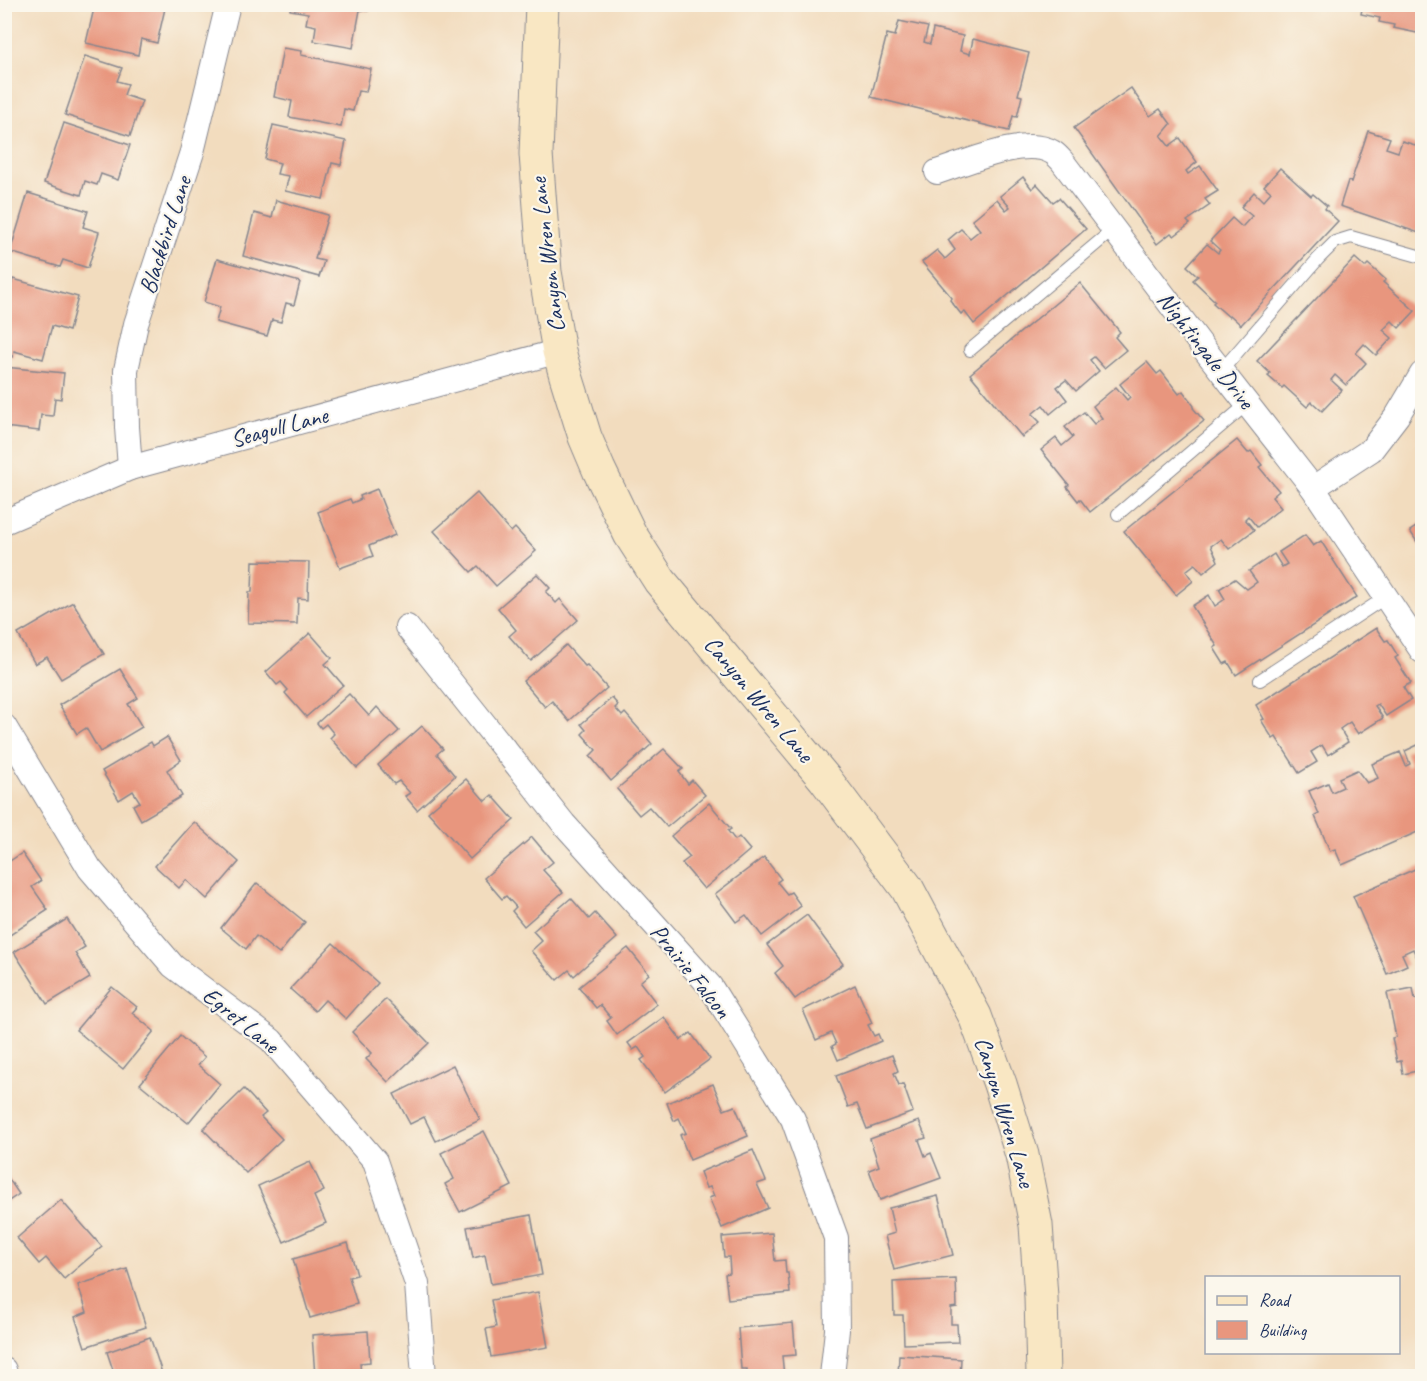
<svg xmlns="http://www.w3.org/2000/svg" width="1427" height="1381" viewBox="0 0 1427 1381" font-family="Caveat,sans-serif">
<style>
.building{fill:#e8967e}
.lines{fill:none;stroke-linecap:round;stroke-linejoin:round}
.lane-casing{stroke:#86868e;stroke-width:14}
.street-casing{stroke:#86868e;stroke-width:26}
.secondary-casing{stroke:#86868e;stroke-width:35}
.lane{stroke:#fff;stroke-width:12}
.street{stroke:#fff;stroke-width:24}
.secondary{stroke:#f9e7c3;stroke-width:33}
.labels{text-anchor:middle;stroke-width:4.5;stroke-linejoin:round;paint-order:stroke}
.street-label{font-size:24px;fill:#1b2f5e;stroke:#fbf7ec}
</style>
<rect width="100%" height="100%" fill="#fbf7ec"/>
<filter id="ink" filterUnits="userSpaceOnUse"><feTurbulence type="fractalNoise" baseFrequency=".0167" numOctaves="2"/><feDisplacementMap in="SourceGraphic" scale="12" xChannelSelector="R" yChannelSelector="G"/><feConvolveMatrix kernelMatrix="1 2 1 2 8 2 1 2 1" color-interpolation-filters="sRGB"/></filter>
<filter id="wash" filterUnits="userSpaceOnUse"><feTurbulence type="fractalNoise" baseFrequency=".008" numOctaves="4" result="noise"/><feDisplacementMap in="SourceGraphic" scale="24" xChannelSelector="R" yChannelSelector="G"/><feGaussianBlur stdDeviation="1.35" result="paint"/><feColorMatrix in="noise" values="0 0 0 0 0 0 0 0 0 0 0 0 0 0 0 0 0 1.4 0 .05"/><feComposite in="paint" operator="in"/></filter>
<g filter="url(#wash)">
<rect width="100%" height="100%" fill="#f2dcbe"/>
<g id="blocks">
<g class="building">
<path d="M95,4h71l-9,39 -16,-4 -3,16 -52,-12z"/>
<path d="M291,4h79l-2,7 -8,-1 -7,38 -39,-7 2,-15 -10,-2 2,-11 -18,-3z"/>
<path d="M1363,4h59v30l-29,-6 1,-3 -15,-3 1,-4 -19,-4z"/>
<path d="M899,21l29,6 -4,15 6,2 3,-15 30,7 -3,15 10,3 3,-15 56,14 -11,42 4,1 -5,21 -4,-1 -4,15 -138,-34 16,-63 8,2z"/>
<path d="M283,48l19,3 -1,4 70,14 -5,23 -8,-1 -5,20 -9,-2 -3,18 -52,-10 3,-16 -18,-4z"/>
<path d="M85,56l37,12 -5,13 11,3 -4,11 18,6 -12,35 -65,-21z"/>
<path d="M1131,88l19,28 10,-7 11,15 -10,12 8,10 11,-8 17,24 -11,9 2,3 12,-8 18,25 -13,8 5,6 -23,16 3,3 -16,12 -3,-3 -14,11 -83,-116z"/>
<path d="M64,123l66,22 -12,35 -17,-6 -4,11 -12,-4 -4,14 -37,-12z"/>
<path d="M273,125l73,16 -5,24 -9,-2 -9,36 -38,-8 4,-15 -12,-2 3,-11 -15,-4z"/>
<path d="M1368,131l22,7 -4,10 12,4 4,-11 20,6v6l-3,10 3,1v70l-82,-28 8,-25 3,1z"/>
<path d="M1280,168l31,28 2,-2 14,12 -2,3 13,12 -97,104 -11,-10 -1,2 -16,-14 2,-2 -22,-21 5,-4 -11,-10 20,-22 11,9 2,-3 -10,-9 22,-23 10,9 10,-11 -11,-9 13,-15 9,9 8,-9 -7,-6z"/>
<path d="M1023,177l9,12 5,-5 16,18 6,-4 27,31 -112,95 -10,-13 -3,3 -11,-14 2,-2 -30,-36 15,-12 8,9 10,-9 -7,-10 13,-11 9,9 10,-8 -8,-10 25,-21 9,11 4,-3 -10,-11z"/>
<path d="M28,193l60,18 -5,16 16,5 -11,36 -25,-8 -3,7 -50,-15z"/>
<path d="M276,200l52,15 -13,44 9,2 -5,16 -76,-21 11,-43 18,5z"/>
<path d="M1355,258l10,9 3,-3 18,16 -3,2 32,29 -16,17 -7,-7 -9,9 9,8 -16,17 -12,-11 -8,9 10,10 -20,22 -11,-10 -4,5 11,10 -20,21 -10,-9 -5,5 -23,-21 -2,2 -14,-12 2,-3 -13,-12z"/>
<path d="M217,259l83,23 -6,23 -8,-2 -5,19 -9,-2 -5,16 -51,-14 4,-15 -16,-5z"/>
<path d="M13,279l65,18 -9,34 -17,-5 -9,33 -29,-8 -1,6 -9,-2v-45z"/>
<path d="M1080,283l40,49 -5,5 11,13 -22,18 -10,-11 -4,3 9,11 -23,20 -10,-11 -9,7 10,13 -17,14 -7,-9 -11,9 8,8 -18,15 -52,-63z"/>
<path d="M1147,362l10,12 4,-3 18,23 4,-3 11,15 -1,2 11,13 -114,91 -10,-13 -2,2 -11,-14 2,-2 -28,-35 15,-12 6,8 11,-9 -8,-10 19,-15 10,12 8,-6 -9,-12 23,-19 11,13 3,-3 -10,-13z"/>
<path d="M4,367l60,6 -3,26 -6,-1 -2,18 -12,-1 -2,16 -35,-4z"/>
<path d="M1237,440l11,13 3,-2 11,14 -3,2 20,24 -7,6 9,11 -24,19 -9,-11 -3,3 9,11 -25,19 -8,-10 -10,7 7,15 -15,12 -8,-9 -9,7 7,10 -17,14 -52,-64z"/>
<path d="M377,489l18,46 -26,11 4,10 -33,12 -22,-56 32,-13 2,4 9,-4 -1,-3z"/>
<path d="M477,493l34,39 4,-4 21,23 -40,35 -18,-20 -7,6 -37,-41z"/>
<path d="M1422,523v27l-12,-19z"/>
<path d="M1305,535l8,11 8,-5 36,56 -121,78 -8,-13 -4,2 -10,-16 3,-2 -25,-40 17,-11 6,11 10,-7 -6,-10 16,-10 12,10 10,-7 -8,-11 25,-17 8,13 5,-3 -8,-12z"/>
<path d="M253,561l56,1 -1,37 -10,-1 -1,26 -49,-1 1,-31h3z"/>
<path d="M537,574l13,14 -4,4 10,11 4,-4 18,21 -47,41 -22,-25 7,-6 -18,-22z"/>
<path d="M73,602l31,52 -43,25 -14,-22 -12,7 -17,-30z"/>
<path d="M1376,628l9,13 3,-1 10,16 -3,2 16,25 -8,4 8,13 -25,16 -8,-12 -3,2 8,12 -25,16 -8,-12 -10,7 8,13 -20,13 -6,-10 -11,7 6,10 -18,11 -23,-36 -3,2 -12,-19 3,-1 -8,-14z"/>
<path d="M310,633l22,25 -7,6 18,21 -37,32 -21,-24 3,-3 -7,-8 -4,3 -11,-13z"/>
<path d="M566,645l19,21 2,-1 20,23 -38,33 -17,-20 -7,6 -22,-26z"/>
<path d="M120,669l18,29 -10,6 14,23 -42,25 -14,-24 -9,6 -18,-29z"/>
<path d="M349,694l20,22 8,-9 22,24 -42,37 -27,-30 4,-4 -8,-10 -5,4 -4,-5z"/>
<path d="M612,698l6,7 -3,3 7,8 3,-3 27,31 -41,37 -21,-25 6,-6 -14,-16 4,-4 -5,-6z"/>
<path d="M422,726l21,23 -6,5 18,22 -38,34 -12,-14 5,-3 -11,-12 -5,3 -16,-19z"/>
<path d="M167,737l14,23 -14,10 15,26 -41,24 -8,-15 7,-3 -7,-11 -14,9 -17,-29 49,-29 2,4z"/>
<path d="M1422,743v87l-80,35 -7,-16 -5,2 -15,-35 4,-2 -10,-23 19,-8 4,9 11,-5 -4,-9 18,-8 10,13 11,-5 -6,-14 28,-12 6,14 4,-2 -5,-13z"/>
<path d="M664,749l19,20 -4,3 9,12 4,-4 13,15 -38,32 -18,-20 -10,8 -22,-26z"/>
<path d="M466,779l19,22 7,-6 22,25 -44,39 -42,-47z"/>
<path d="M709,803l22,26 -3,2 7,9 4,-3 11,13 -46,39 -22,-26 8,-6 -19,-21z"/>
<path d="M194,822l45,40 -32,37 -21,-19 -7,8 -24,-22z"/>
<path d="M532,837l21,25 -10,8 20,22 -39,34 -12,-15 4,-4 -10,-11 -4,3 -18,-21z"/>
<path d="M22,853l19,28 -9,6 16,23 -38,25 -6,-9v-61z"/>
<path d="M764,857l17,22 -4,3 10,12 4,-2 10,14 -39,30 -16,-21 -10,7 -21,-28z"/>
<path d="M1422,866v92l-4,2 -5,-11 -11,5 5,11 -20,9 -34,-78z"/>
<path d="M257,883l48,39 -26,32 -23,-18 -10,13 -25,-21z"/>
<path d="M571,898l18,21 6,-6 22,25 -43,38 -5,-6 -12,10 -26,-29 11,-10 -9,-10z"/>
<path d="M807,915l36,49 -48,35 -20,-26 8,-7 -16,-21z"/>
<path d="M67,919l18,28 -10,6 15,25 -43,26 -33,-52z"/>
<path d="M333,943l45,40 -32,36 -21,-19 -10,11 -25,-22z"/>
<path d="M628,948l21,26 -9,8 17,22 -40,31 -10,-14 4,-3 -11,-13 -4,3 -17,-21z"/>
<path d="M855,985l17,38 -4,2 6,11 4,-2 3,7 -43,19 -6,-14 4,-2 -5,-11 -15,7 -13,-30z"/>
<path d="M112,987l25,20 -5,6 22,18 -31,38 -47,-39z"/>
<path d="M1413,988l2,11 7,-1v72l-19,4 -2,-13 -4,1 -5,-24 4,-1 -9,-44z"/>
<path d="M386,999l43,44 -41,39 -22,-23 6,-6 -20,-21z"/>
<path d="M664,1017l17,23 10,-7 19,26 -45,33 -24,-32 4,-3 -7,-10 -5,3 -5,-7z"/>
<path d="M180,1036l25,21 -7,8 22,19 -32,39 -48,-39z"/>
<path d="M892,1055l6,16 -4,2 5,12 4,-1 10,28 -46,17 -10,-25 -9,3 -12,-31z"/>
<path d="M453,1065l27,55 -44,21 -12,-24 -14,7 -16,-30z"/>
<path d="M713,1084l11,26 11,-4 13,30 -58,24 -10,-25 6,-2 -7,-15 -5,3 -7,-18z"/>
<path d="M244,1089l22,24 -5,4 21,22 -36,34 -43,-44z"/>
<path d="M1422,1103v38h-1l-3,-19h3l-3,-18z"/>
<path d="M919,1121l7,17 -7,2 6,16 6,-3 10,25 -61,22 -11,-30 10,-4 -9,-27z"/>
<path d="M484,1131l28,55 -52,26 -15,-28 9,-5 -13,-26z"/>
<path d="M753,1150l13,31 -9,3 11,24 -46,20 -13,-30 5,-2 -4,-9 -4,1 -6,-16z"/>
<path d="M310,1162l14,29 -10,5 12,27 -42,19 -26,-56z"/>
<path d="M4,1172l15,22 -15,10z"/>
<path d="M938,1196l15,59 -59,15 -9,-34 10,-3 -6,-25z"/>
<path d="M61,1200l41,47 -38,32 -18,-21 -7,6 -22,-26z"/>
<path d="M531,1215l11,60 -51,9 -6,-29 -12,3 -6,-31z"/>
<path d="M772,1233l3,28 10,-1 1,13h2l2,20 -62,6 -3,-25 5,-1 -1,-16h-5l-2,-20z"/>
<path d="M348,1243l9,32 -8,2 8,27 -47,14 -17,-59z"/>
<path d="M127,1269l19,58 -61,20 -10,-30 12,-5 -9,-27z"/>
<path d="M956,1279l1,28 -6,1v16h6l1,18 -54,2 -1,-29h-9l-1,-33z"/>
<path d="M538,1292l10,55 -57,10 -5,-28 10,-2 -5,-27z"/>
<path d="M793,1323l3,32 -14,1 2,20h-37v-7h-6l-3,-41z"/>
<path d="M368,1331l2,31 -10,1 1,13h-46l-3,-41z"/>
<path d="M150,1337l13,39h-48l-8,-24z"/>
<path d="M899,1355l62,4 -1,17h-62z"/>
</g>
</g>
</g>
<g filter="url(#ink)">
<use href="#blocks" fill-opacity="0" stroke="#86868e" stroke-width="1.5"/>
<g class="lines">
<g class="lane-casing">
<g id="lane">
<path d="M970,350l144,-121"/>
<path d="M1221,371l97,-112 17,-17 16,-5 71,20"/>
<path d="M1118,514l129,-110"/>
<path d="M1260,680l126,-83"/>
</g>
</g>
<g class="street-casing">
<g id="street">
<path d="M937,172c29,-9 87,-36 115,-20 4,2 7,6 10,9l146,193 105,134 109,163"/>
<path d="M130,468l-3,-41 -1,-57 10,-46 56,-172 36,-148"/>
<path d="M1313,488l58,-38 26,-34 25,-42"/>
<path d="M4,522l126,-54 429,-117"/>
<path d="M407,627l157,197 146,162 83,133 43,119 1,92 -5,46"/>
<path d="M4,726l86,143 83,97 98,74 104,121 42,123 7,92"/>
<path d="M4,1370l2,6"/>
</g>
</g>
<g class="secondary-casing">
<path id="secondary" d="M542,4l-6,150 9,118 14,79 7,25 19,61 14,33 31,64 30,47 165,198 82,109 68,128 25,68 22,71 14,70 5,72 2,79"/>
</g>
<use href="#lane" class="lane"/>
<use href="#street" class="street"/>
<use href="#secondary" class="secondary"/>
</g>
</g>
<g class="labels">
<g class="street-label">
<text transform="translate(165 235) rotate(-72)" y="8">Blackbird Lane</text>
<text transform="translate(547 255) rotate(-97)" y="8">Canyon Wren Lane</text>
<text transform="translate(1206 350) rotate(52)" y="8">Nightingale Drive</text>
<text transform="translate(279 427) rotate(-15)" y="8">Seagull Lane</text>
<text transform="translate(759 699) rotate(50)" y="8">Canyon Wren Lane</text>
<text transform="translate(691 971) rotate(51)" y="8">Prairie Falcon</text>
<text transform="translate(241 1020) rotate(39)" y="8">Egret Lane</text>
<text transform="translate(1005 1112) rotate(73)" y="8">Canyon Wren Lane</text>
</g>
</g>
<rect width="1427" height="1381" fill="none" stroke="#fbf7ec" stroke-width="24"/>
<rect x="1205" y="1276" width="195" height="78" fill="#fbf7ec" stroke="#a1a7b3" stroke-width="1.5"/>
<rect x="1217" y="1296" width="30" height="9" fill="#f9e7c3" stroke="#a1a7b3" stroke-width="1.5"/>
<text x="1259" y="1306" font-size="18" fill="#1b2f5e">Road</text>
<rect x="1217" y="1321" width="30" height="18" fill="#e8967e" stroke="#a1a7b3" stroke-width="1.5"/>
<text x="1259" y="1336" font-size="18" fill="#1b2f5e">Building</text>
</svg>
